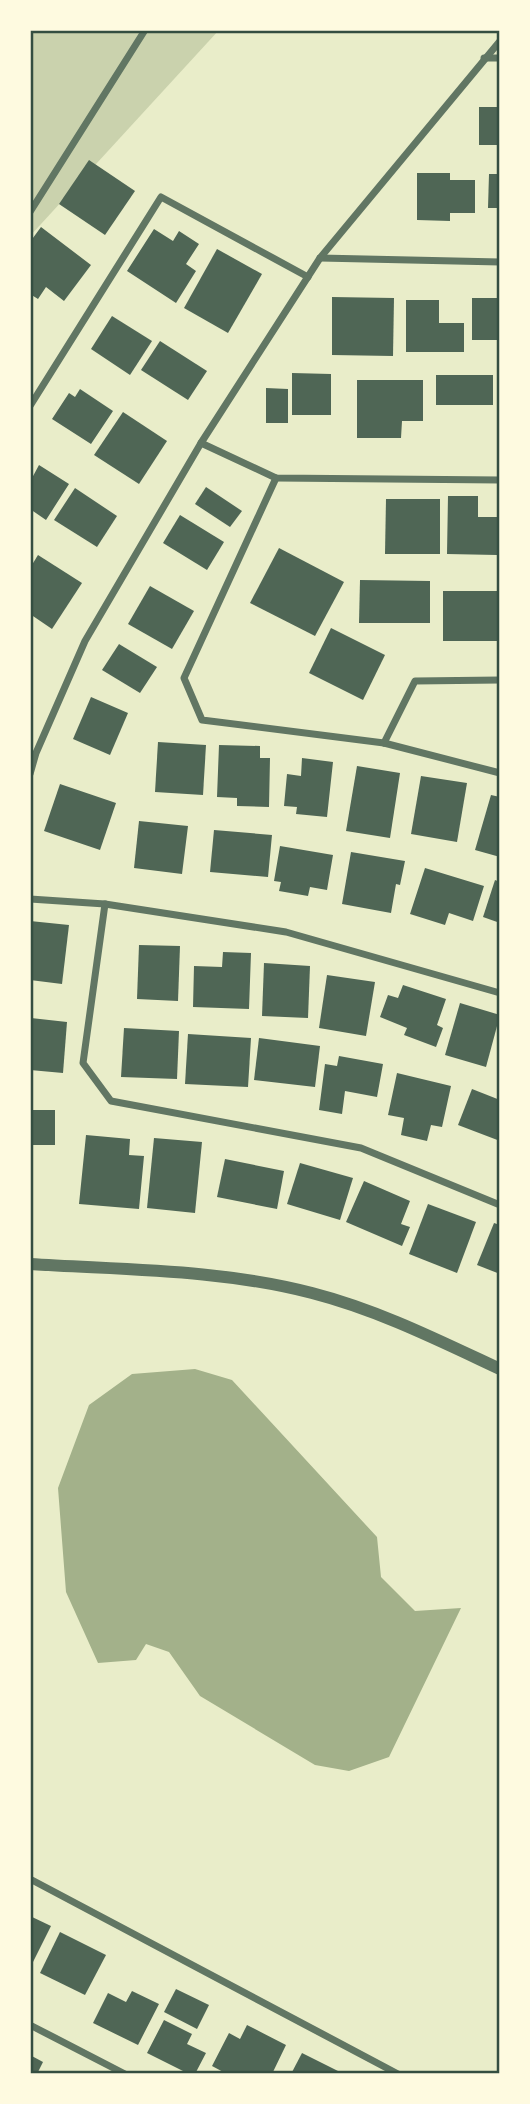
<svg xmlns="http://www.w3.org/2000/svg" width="530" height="2104" viewBox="0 0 530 2104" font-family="Jost,sans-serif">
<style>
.green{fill:#cad2ad}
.water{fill:#a3b18a}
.building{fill:#4f6655}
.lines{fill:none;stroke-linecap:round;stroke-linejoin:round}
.minor{stroke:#617663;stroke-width:7}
.tertiary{stroke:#617663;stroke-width:12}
.neatline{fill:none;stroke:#344e41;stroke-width:2.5}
</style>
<rect width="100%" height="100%" fill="#e9edc9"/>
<path class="green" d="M30,30h189l-189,206z"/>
<path class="water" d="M195,1369l37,11 145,157 4,40 34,34 46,-3 -72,149 -40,14 -34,-6 -115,-69 -31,-44 -23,-8 -10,16 -38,3 -32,-71 -8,-104 31,-83 43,-31z"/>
<g class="building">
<path d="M497,89l3,1v55h-21v-38h18z"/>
<path d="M89,160l46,31 -30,44 -46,-31z"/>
<path d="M417,173h33v7h25v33h-25v8l-33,-1z"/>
<path d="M489,174h11v34h-12z"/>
<path d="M41,227l50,38 -27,36 -18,-14 -8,12 -8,-5v-52z"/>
<path d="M154,229l19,12 6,-10 20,13 -13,20 10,7 -20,32 -49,-32z"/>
<path d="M217,249l45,25 -34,59 -44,-25z"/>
<path d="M332,297l62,1 -1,58 -61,-1z"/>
<rect x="472" y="298" width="28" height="42"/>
<path d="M406,300h33v23h25v29h-58z"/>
<path d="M112,316l40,25 -22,34 -39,-26z"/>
<path d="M160,341l47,30 -19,29 -47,-30z"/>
<path d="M292,373l39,1v41h-39z"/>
<rect x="436" y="375" width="57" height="30"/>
<path d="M357,380h66v41h-21l-1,17h-44z"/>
<path d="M266,388l22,1v34h-22z"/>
<path d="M80,389l33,22 -22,33 -39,-25 17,-26 6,4z"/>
<path d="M123,412l44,29 -28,43 -45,-29z"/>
<path d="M39,465l30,19 -23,36 -16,-11v-32l2,1z"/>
<path d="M206,487l36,24 -12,16 -35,-23z"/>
<path d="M75,488l42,28 -20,31 -43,-27z"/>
<path d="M448,496h30v21h19v38l-50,-1z"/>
<path d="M386,499h54v55h-55z"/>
<path d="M180,515l44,27 -17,28 -44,-27z"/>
<path d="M279,548l65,34 -29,54 -65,-33z"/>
<path d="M38,555l44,28 -30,46 -22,-15v-46z"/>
<path d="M360,580l70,1v42h-71z"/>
<path d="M150,586l44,25 -22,38 -44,-25z"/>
<rect x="443" y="591" width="57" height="50"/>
<path d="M331,628l54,27 -22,45 -54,-27z"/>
<path d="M119,644l38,23 -17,26 -38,-23z"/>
<path d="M91,697l37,16 -18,42 -37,-16z"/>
<path d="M158,742l48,3 -3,50 -48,-3z"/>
<path d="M219,745l41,1v12h10l-1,49 -32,-1v-8l-20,-1z"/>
<path d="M302,758l31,4 -6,55 -31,-3 1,-7 -13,-1 3,-32 14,2z"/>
<path d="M357,766l43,7 -10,65 -44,-7z"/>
<path d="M421,776l46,7 -10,59 -46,-8z"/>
<path d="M60,784l56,19 -16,47 -56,-19z"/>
<path d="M491,795l9,2v60l-25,-7z"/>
<path d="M139,821l49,5 -6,48 -48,-6z"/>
<path d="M214,830l58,5 -4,42 -58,-5z"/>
<path d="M280,846l53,9 -6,35 -17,-3 -2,9 -29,-5 2,-9 -7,-1z"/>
<path d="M351,852l54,9 -5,24 -4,-1 -5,29 -49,-9z"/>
<path d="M425,868l59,18 -11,35 -24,-8 -4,12 -35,-11z"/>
<path d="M495,880l5,2v41l-17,-6z"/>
<path d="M30,921l39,4 -7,59 -32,-4z"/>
<path d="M139,945l41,1 -2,55 -41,-2z"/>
<path d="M223,952l28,1 -2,56 -56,-2 1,-41 28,1z"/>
<path d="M264,963l46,3 -2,52 -46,-2z"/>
<path d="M327,975l48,7 -9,54 -47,-8z"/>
<path d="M403,985l43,14 -9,26 6,3 -7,19 -32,-12 3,-7 -27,-11 8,-22 10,3z"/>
<path d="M460,1003l40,12 -14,52 -41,-12z"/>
<path d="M31,1018l36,4 -4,51 -33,-3z"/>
<path d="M124,1028l55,3 -2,48 -56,-2z"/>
<path d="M188,1034l63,4 -3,49 -63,-3z"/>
<path d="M259,1038l61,8 -5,41 -61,-7z"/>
<path d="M339,1056l44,8 -6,33 -32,-6 -3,23 -23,-4 6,-46 12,2z"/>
<path d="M397,1073l54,13 -9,41 -11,-2 -4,16 -26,-6 3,-17 -16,-3z"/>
<path d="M472,1089l28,11v41l-42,-16z"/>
<rect x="30" y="1110" width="25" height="35"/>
<path d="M86,1135l44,4 -1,16 15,1 -5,53 -60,-5z"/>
<path d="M154,1138l48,4 -7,71 -48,-5z"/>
<path d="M225,1159l59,12 -7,38 -60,-12z"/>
<path d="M300,1163l53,15 -13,42 -53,-16z"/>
<path d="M364,1181l46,20 -9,23 9,3 -8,19 -56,-24z"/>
<path d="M428,1204l48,18 -19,51 -48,-19z"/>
<path d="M494,1223l6,2v49l-23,-9z"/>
<path d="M30,1916l21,10 -21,42z"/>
<path d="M60,1932l46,23 -21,40 -45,-22z"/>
<path d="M176,1989l33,16 -12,24 -33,-17z"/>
<path d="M132,1991l27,13 -21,41 -45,-22 15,-30 18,9z"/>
<path d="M164,2020l28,14 -5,10 19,9 -11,21h-6l-42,-21z"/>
<path d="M247,2025l39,20 -14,29h-45l-15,-8 17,-33 11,6z"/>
<path d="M302,2053l42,21h-53z"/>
<path d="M30,2055l13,7 -6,12h-7z"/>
</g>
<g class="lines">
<g class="minor">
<path d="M484,58h16"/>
<path d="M30,212l115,-182"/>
<path d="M320,258l180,4"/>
<path d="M30,406l131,-209 147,80"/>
<path d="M201,443l75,35 224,2"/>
<path d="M276,478l-92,200 18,42 182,23 116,30"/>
<path d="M384,743l31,-62 85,-1"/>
<path d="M30,774l6,-21 49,-112 116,-198 119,-185 180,-217"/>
<path d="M30,899l75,5 181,28 214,61"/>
<path d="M105,904l-22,159 28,38 250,47 139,57"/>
<path d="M30,1879l368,195"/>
<path d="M30,2025l95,49"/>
</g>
<path class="tertiary" d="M30,1264c94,6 190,5 282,29 66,17 126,47 188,76"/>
</g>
<rect width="530" height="2104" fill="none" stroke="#fefae0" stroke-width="63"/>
<rect x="32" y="32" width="466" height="2040" class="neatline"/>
</svg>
